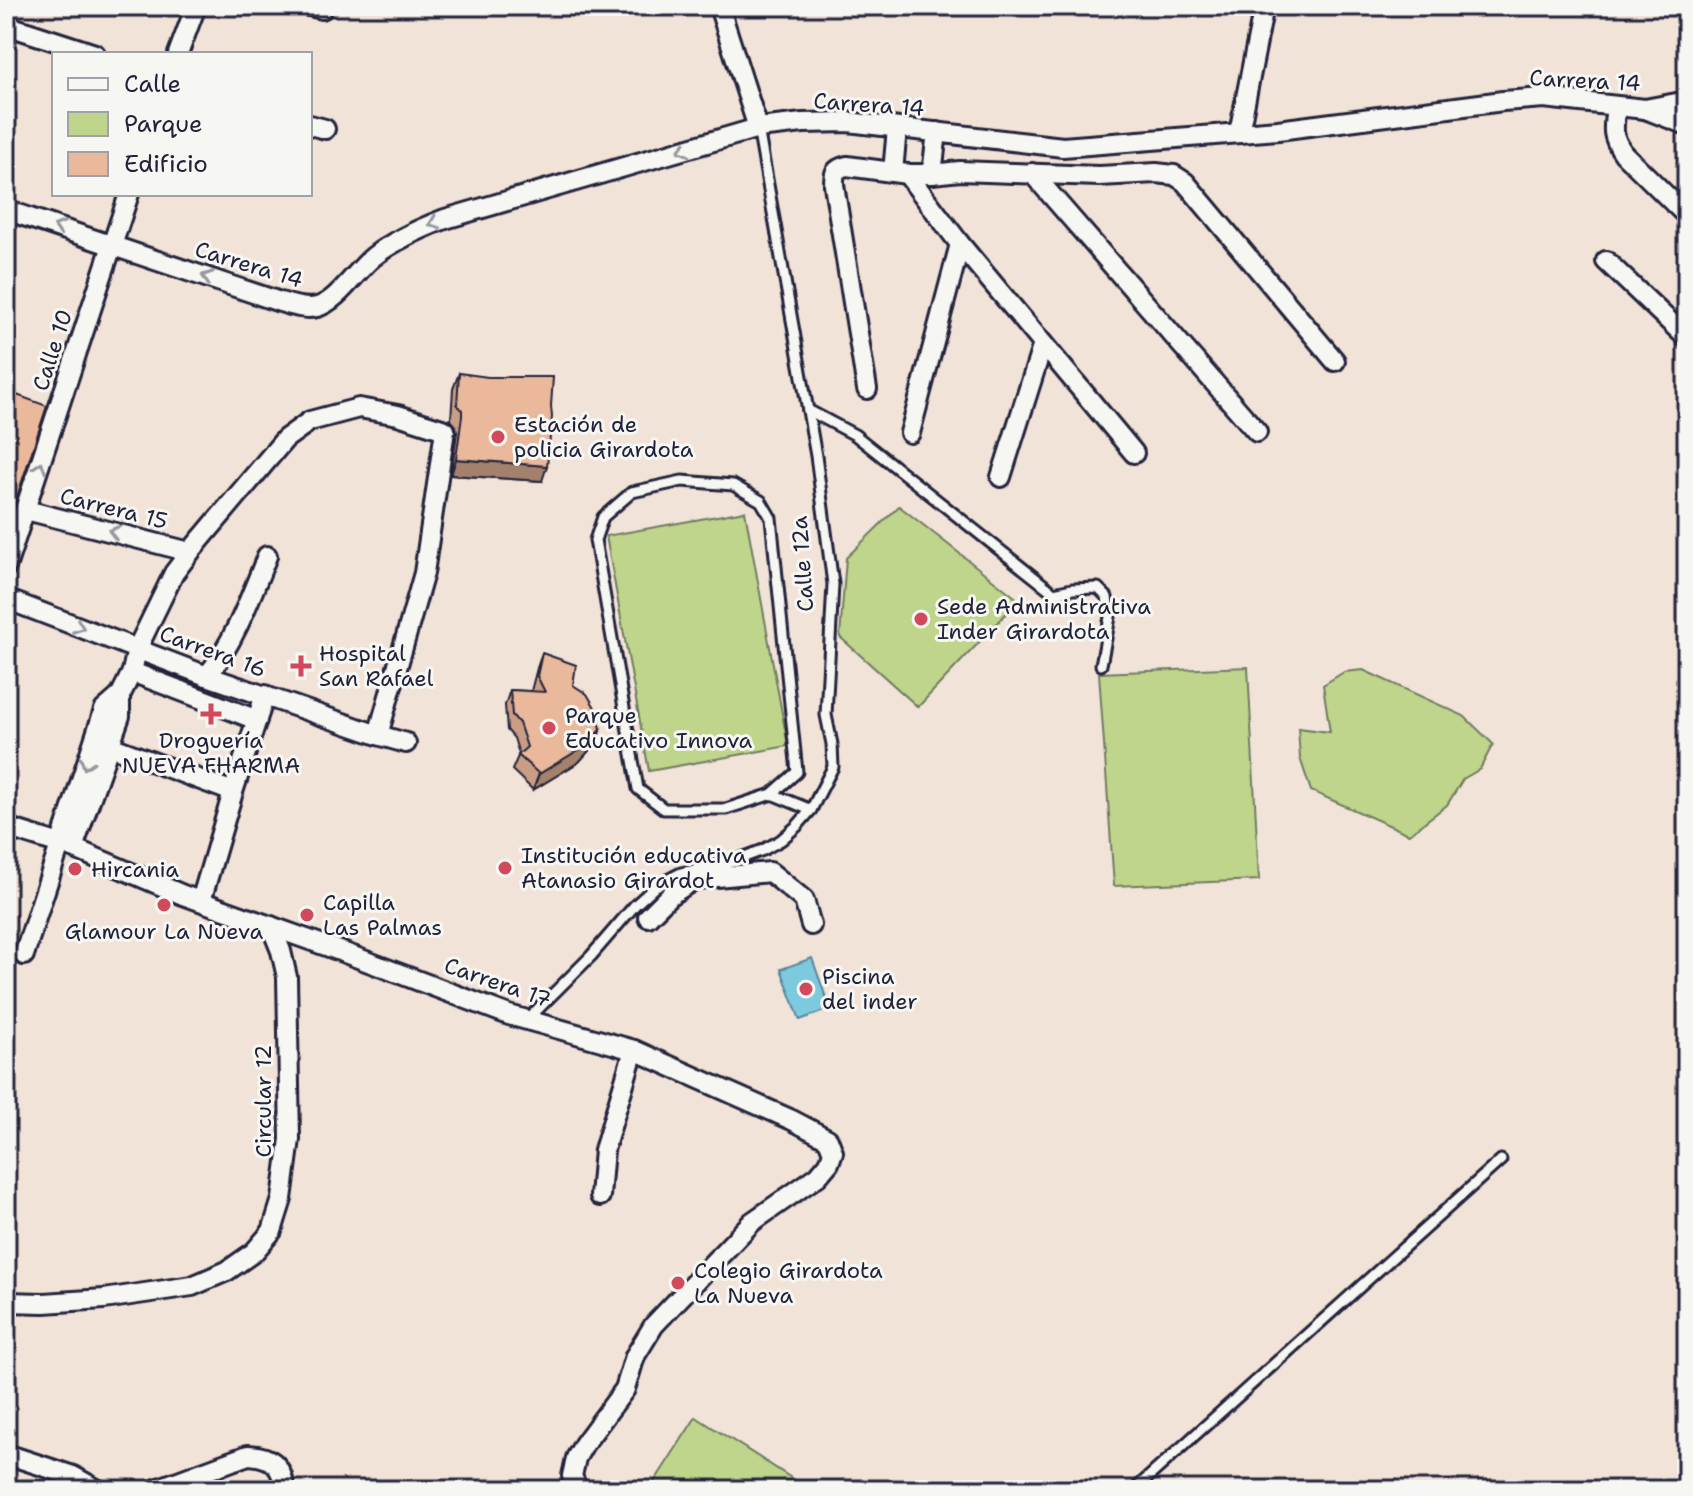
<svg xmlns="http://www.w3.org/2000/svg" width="1693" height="1496" viewBox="0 0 1693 1496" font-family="'Shantell Sans',sans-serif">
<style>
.green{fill:#bed58b;stroke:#707c63;stroke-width:2}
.water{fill:#7dc9dd;stroke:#59869c;stroke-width:2}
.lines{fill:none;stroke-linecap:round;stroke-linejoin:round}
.lane-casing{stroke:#22223b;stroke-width:15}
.street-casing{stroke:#22223b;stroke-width:24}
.lane{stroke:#f6f6f2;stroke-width:9}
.street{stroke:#f6f6f2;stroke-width:18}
.wall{fill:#c99e85;stroke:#22223b;stroke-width:2}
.shaded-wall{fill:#a4816c;stroke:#22223b;stroke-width:2}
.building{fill:#eab89b;stroke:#22223b;stroke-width:2}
.oneway{stroke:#9797a0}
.poi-dot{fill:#d1495b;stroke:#f6f6f2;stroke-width:3}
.labels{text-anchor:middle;stroke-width:6;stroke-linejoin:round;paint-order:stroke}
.street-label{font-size:22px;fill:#22223b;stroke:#f6f6f2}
.poi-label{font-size:22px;fill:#22223b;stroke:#f6f6f2;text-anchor:start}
</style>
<rect width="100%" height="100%" fill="#f2e3d8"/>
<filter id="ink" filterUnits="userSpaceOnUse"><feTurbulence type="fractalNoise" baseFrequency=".0125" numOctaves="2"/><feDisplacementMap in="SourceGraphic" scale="16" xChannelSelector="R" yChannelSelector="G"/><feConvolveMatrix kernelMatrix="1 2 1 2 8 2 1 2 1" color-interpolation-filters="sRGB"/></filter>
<g filter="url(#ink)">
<g class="green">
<path d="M899,506l120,94 -101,107 -78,-70 6,-79z"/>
<path d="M745,511l43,235 -139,25 -43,-235z"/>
<path d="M1248,667l11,213 -145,6 -15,-213z"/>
<path d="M1363,670l101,46 29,28 -13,25 -17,10 -16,26 -38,29 -98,-43 -11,-33 -2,-30 32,4 -7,-47 21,-13z"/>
<path d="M696,1417l114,73h-161z"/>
</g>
<path class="water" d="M812,958l18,51 -30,11 -19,-51z"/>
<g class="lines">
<g class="lane-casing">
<g id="lane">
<path d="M808,410l47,25 199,158 18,-4 26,-1 9,9 3,20 -9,48"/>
<path d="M772,794l25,-22 -26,-254 -10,-17 -28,-16 -51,-4 -50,11 -29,25 -8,23 43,249 26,20h62l46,-15 39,16"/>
<path d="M528,1019l63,-63 44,-51 21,-19 25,-13 50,-11 32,-12 18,-10 16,-14 14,-16 22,-43 -1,-23 -6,-29 7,-131 -17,-128 -58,-328"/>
<path d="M1134,1490l367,-330"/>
</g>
</g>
<g class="street-casing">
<g id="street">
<path d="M310,6l12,3"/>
<path d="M719,6l39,122"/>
<path d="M6,25l89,29"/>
<path d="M178,54l18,-48"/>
<path d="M1616,107c-3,22 -5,29 8,47l63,62"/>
<path d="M1645,109l42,16"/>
<path d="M310,125l15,4"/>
<path d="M1239,133l25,-127"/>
<path d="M893,172l4,-44"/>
<path d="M1032,173l225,259"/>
<path d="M907,174l53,70 174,209"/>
<path d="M932,174l5,-42"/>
<path d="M6,210l274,92c11,3 24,8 37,5 20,-5 39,-36 56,-50 21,-17 46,-28 72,-38l313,-91 45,-5 45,-1 215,25 215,-17 225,-29 41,-3 101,11 42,-8"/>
<path d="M1606,261l81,77"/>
<path d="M867,389l-33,-204c0,-12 0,-16 13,-19l60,8h25l28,-3 139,5 57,-3 18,2 11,7 150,179"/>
<path d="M910,433l50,-189"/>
<path d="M1001,477l42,-133"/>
<path d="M26,510l164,42"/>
<path d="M6,567l123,-373"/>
<path d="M6,599l201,77 171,59 28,8"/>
<path d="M132,672l125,48"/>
<path d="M207,676c27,-33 44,-80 60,-120"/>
<path d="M110,746l123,46"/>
<path d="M6,827l67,21 110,47 146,52 180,68 125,35 158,70 36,19 5,13 -4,11 -11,13 -66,46 -98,103 -19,31 -10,33 -41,55 -8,14 -4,18 6,14"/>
<path d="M73,848l47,-132v-20"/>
<path d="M201,901l32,-109 32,-97"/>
<path d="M648,917l21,-21 26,-17 75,-7 34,28 7,25"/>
<path d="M24,955l80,-245 16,-14 12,-24 5,-23 37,-76 16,-21 95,-113 25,-18 49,-13 39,7 47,15 -21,143 -46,162"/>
<path d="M600,1196l4,-46 30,-100"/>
<path d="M6,1302l38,1 60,-4 88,-13 35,-15 27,-19 18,-21 10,-32 8,-60 -3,-162 -6,-26 -10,-25"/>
<path d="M6,1454l67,22 25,14"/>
<path d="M154,1490l94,-35c25,1 34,11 37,35"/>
</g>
</g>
<use href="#lane" class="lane"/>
<use href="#street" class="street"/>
</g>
<g class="wall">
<path d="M459,373l83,108 -91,-6 6,-43 -1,-6 -5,-6 2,-31z"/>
<path d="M542,653l31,32 22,59 -16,18 -46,28 -21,-20 7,-16 -5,-16 -7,-8 -2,-25 5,-15 21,1 6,-23z"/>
</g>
<g class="shaded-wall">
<path d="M456,459l91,7 -5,15 -91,-6z"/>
<path d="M601,729l-6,15 -16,18 -46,28 6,-16z"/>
</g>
<g class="building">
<path d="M459,373l29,4h65l-2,29 1,11 -5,49 -91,-7 6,-43v-6l-5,-5z"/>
<path d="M6,391l41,15 -41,124z"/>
<path d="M542,653l34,12 -3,20 14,9 10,17 4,18 -16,17 -46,28 -21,-19 9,-8 -8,-24 -7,-8 -2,-25 35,2 -8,-16z"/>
</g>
<defs><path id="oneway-chevron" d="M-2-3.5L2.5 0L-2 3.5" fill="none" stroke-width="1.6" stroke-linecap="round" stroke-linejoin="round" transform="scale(2)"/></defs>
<g class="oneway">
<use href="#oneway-chevron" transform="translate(683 150) rotate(164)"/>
<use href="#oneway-chevron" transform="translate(434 223) rotate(158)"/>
<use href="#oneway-chevron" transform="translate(59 227) rotate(-162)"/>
<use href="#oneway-chevron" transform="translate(207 277) rotate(-161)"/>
<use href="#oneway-chevron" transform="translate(40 467) rotate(-72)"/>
<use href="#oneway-chevron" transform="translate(114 532) rotate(-166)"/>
<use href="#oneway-chevron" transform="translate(79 627) rotate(21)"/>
<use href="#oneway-chevron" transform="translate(86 764) rotate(108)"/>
</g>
</g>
<g class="poi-dot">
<circle cx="498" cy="437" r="8"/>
<circle cx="921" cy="619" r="8"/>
<path d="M297 654h8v8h8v8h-8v8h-8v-8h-8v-8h8z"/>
<path d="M207 702h8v8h8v8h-8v8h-8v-8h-8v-8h8z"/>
<circle cx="549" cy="728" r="8"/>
<circle cx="505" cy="868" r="8"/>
<circle cx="75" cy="869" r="8"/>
<circle cx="164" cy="905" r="8"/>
<circle cx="307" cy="915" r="8"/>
<circle cx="806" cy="989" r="8"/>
<circle cx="678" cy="1283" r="8"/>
</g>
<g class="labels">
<g class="street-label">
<text transform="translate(1585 80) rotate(3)" y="8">Carrera 14</text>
<text transform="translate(869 104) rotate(4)" y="8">Carrera 14</text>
<text transform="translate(249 264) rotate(17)" y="8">Carrera 14</text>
<text transform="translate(52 350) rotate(-72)" y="8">Calle 10</text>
<text transform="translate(114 508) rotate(14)" y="8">Carrera 15</text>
<text transform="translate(802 564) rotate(-94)" y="8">Calle 12a</text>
<text transform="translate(213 651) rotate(20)" y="8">Carrera 16</text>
<text transform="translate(498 982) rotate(19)" y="8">Carrera 17</text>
<text transform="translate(263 1101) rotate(-90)" y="8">Circular 12</text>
</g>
<g class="poi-label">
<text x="514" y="432">Estación de<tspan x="514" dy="25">policia Girardota</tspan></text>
<text x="937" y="614">Sede Administrativa<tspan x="937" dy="25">Inder Girardota</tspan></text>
<text x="319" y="661">Hospital<tspan x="319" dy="25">San Rafael</tspan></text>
<text x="565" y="723">Parque<tspan x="565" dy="25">Educativo Innova</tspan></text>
<text x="211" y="748" text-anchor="middle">Droguería<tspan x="211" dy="25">NUEVA FHARMA</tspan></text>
<text x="521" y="863">Institución educativa<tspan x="521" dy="25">Atanasio Girardot</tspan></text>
<text x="91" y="877">Hircania</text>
<text x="323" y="910">Capilla<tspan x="323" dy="25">Las Palmas</tspan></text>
<text x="164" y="939" text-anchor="middle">Glamour La Nueva</text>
<text x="822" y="984">Piscina<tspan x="822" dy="25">del inder</tspan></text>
<text x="694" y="1278">Colegio Girardota<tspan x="694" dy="25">La Nueva</tspan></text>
</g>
</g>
<rect width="1693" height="1496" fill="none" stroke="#f6f6f2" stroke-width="32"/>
<rect x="16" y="16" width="1661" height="1464" fill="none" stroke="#22223b" stroke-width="3" filter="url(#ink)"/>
<rect x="52" y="52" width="260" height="144" fill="#f6f6f2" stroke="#a1a1a9" stroke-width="2"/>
<rect x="68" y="78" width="40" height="12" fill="#f6f6f2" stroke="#a1a1a9" stroke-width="2"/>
<text x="124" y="92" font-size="24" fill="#22223b">Calle</text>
<rect x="68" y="112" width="40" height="24" fill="#bed58b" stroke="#a1a1a9" stroke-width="2"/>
<text x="124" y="132" font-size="24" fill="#22223b">Parque</text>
<rect x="68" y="152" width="40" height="24" fill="#eab89b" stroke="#a1a1a9" stroke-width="2"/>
<text x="124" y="172" font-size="24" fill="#22223b">Edificio</text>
</svg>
